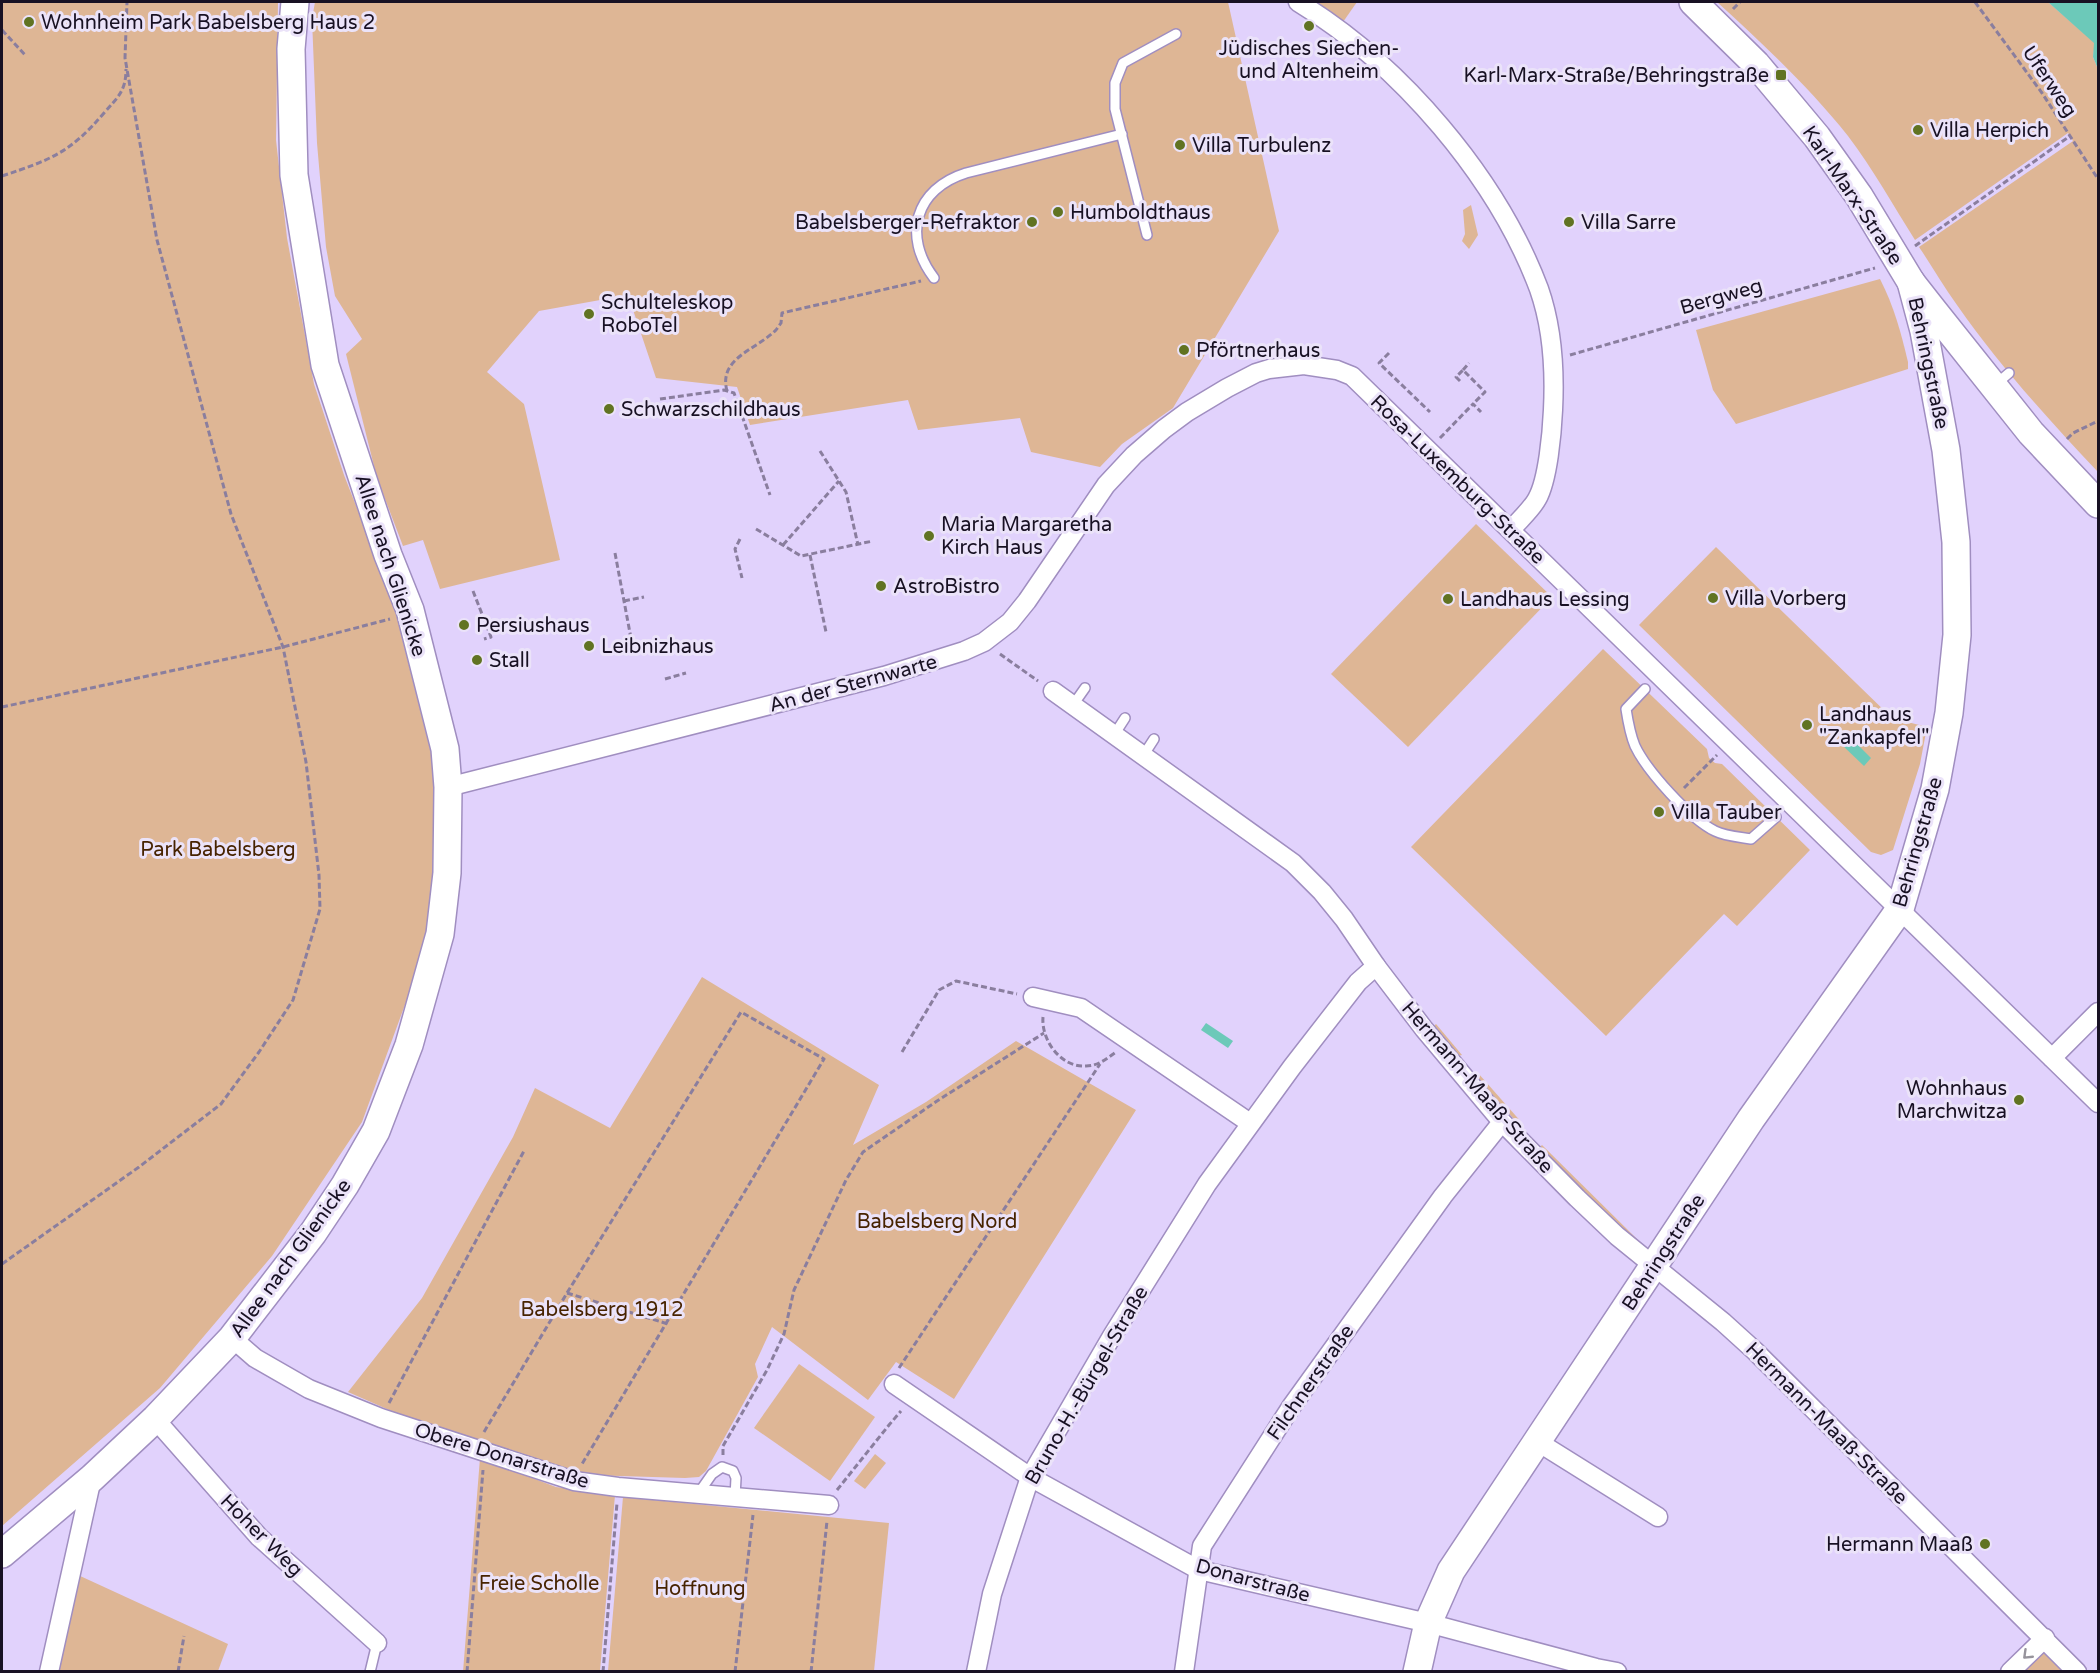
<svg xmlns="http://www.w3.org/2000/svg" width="2100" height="1673" viewBox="0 0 2100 1673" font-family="'Varela Round',sans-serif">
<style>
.green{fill:#deb695}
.water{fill:#6cc9b9}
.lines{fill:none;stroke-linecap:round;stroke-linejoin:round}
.lane-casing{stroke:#a08ec0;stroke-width:12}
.street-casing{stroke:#a08ec0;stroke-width:21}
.secondary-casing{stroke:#a08ec0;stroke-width:30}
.path{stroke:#8a7e9e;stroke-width:3;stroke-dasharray:6 3;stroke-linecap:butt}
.lane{stroke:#fff;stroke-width:9}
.street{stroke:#fff;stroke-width:18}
.secondary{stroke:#fff;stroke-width:27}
.oneway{stroke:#97949c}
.poi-dot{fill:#617322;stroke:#ebe3f9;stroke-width:2}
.labels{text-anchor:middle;stroke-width:6;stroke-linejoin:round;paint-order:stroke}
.poi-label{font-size:20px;fill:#181123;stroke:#ebe3f9;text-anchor:start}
.street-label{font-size:20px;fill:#181123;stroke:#ebe3f9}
.park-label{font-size:20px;fill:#472300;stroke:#ebe3f9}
</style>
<rect width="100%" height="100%" fill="#e1d2fc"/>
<g class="green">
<path d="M2,2h276l-2,138 11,98 27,146 30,91 48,123 43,171 -1,120 -13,72 -59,161 -90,134 -112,132 -158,138z"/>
<path d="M315,2h913l51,229 -106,177 -51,36 -22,23 -69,-15 -11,-34 -102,12 -10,-30 -158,25 -13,-38 -81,-9 -28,-83 -89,16 -52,61 37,32 36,156 -120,29 -17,-49 -20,6 -26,-68 -31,-124 16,-15 -27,-43 -9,-49 -9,-104 -5,-124z"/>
<path d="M1312,2h45l-14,20z"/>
<path d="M1717,2h331l47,41 -2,14 5,12v403c-50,-53 -99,-107 -141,-167 -14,-19 -25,-39 -38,-58l154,-106 -5,-8 -153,107c-22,-35 -42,-71 -67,-104 -39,-49 -85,-92 -131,-134z"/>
<path d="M1471,205l7,30 -9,14 -7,-8 3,-7 -2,-24z"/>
<path d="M1880,279c14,27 21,54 28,83v7l-172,55 -23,-34 -17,-60z"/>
<path d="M1476,524l76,73 -144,150 -77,-73z"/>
<path d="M1716,547l176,171 35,9 -7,37 -27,86 -12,5 -10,-3 -232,-227z"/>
<path d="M1603,649l104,100 2,9 6,5 7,1 88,86 -73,76 -13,-12 -118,122 -195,-189z"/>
<path d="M702,977l177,108 -26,60 73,-43 90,-61 120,69 -182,289 -58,-37 -28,38 -96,-73 -17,37 3,13 -52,94 -7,6 -14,1 -97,-3 -108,-35 -68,-20 -64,-28 74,-94 91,-161 22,-49 75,40z"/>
<path d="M1436,1024l26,31 -4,1 -25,-29z"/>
<path d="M1478,1073l45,51 -2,3 -46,-52z"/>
<path d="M1542,1145l99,98 -3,2 -98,-98z"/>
<path d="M799,1364l76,53 -45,64 -76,-53z"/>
<path d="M875,1454l11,9 -21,26 -11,-8z"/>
<path d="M480,1458l76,29 59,8 -15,176 -137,1z"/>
<path d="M623,1497l266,26 -15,148h-266z"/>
<path d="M78,1575l150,69 -10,27 -161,1z"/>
<path d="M2043,1649l21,23h-44z"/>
</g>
<g class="water">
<path d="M2048,2h50v67l-5,-12 1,-14z"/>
<path d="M1850,737l21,21 -7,8 -22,-21z"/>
<path d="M1206,1023l27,18 -5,7 -27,-18z"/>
</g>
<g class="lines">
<g class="lane-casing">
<g id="lane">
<path d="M1147,235l-32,-126v-26l8,-20 53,-29"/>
<path d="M934,278c-32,-42 -19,-89 32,-105l156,-39"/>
<path d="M1995,385l14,-12"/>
<path d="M1645,689l-19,20c2,13 4,25 9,37 12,25 55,73 80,85 10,5 24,6 36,8l25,-22"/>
<path d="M1073,705l12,-17"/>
<path d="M1114,735l11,-17"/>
<path d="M1143,756l11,-17"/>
<path d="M698,1494l14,-20 10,-7 11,4 3,7 -1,19"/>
<path d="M370,1672l7,-29"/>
</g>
</g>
<g class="street-casing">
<g id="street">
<path d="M1298,2c102,62 199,175 241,287 13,37 16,81 14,121 -1,22 -5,70 -16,89 -6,11 -18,21 -26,31"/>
<path d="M1053,691l240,172 29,29 22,27 32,47 48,63 78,93 75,76 40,38 106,86 32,29 322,321"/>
<path d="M448,787l436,-111 80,-25 20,-9 26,-20 17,-21 79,-116 28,-30 30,-26 23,-17 40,-24 29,-15 13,-4 35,-4 33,5 15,6 746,727"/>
<path d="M1033,997l48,11 169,115"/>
<path d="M2052,1058l46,-46"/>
<path d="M232,1338l23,20 54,31 72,29 193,63 44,6 211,18"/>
<path d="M894,1384l136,93 169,93 229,53 168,45 21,4"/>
<path d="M155,1419l104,118 118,106"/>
<path d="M1538,1442l120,75"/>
<path d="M49,1672l43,-194"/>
<path d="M976,1672l16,-78 38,-117 82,-141 95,-152 85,-117 66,-85 18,-16"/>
<path d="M1184,1672l18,-126 89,-139 152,-211 59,-74"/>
<path d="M2010,1672l35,-34"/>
</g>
</g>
<g class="secondary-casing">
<g id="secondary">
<path d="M1693,2l63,62 61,73 42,59 52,86 22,28 98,123 67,71"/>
<path d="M2,1554l90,-76 63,-59 77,-81 81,-105 32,-48 31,-54 33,-86 31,-111 7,-61 1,-86 -3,-38 -35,-139 -22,-55 -63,-190 -31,-190 -3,-126 4,-47"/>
<path d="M1417,1672l11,-49 23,-52 300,-452 149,-210 35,-120 14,-76 8,-78 -1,-93 -10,-92 -22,-119 -13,-49"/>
</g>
</g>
<g class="path">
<path d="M1975,2l67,91 56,86"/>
<path d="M1733,9l7,-7"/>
<path d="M2,30l24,26"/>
<path d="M2,176c48,-16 68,-23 102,-63 14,-16 22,-22 22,-44"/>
<path d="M1915,246l155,-110"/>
<path d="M1389,353l-10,10 51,49"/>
<path d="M1570,355l305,-87"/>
<path d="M1463,370l6,-7"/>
<path d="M1460,381l-4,-4 7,-7 22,22 -12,12"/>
<path d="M727,391c-9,-33 29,-41 49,-61l5,-7 1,-10 139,-32"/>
<path d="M660,399l64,-9 10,3 36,102"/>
<path d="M1440,438l33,-34 8,8"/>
<path d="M2067,439l6,-6 25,-12"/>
<path d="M820,451l26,41 12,53"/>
<path d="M756,529l45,27 72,-15"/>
<path d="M740,539l-5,10 7,29"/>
<path d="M783,545l56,-64"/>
<path d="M615,553l18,96"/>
<path d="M810,555l16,77"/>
<path d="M473,591l18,46 -7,2"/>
<path d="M624,601l20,-4"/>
<path d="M1000,654l38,27"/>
<path d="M665,679l21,-6"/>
<path d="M2,707l281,-60 107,-28"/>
<path d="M1684,788l33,-33"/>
<path d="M1043,1017c-2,23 18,51 43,49 12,0 20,-7 30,-14"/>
<path d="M902,1052l37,-62 17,-9 61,13"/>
<path d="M2,1264l137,-97 82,-63 38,-52 34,-52 27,-91 -1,-34 -13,-113 -23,-115 -52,-133 -74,-274 -32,-182 2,-56"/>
<path d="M567,1293l101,31"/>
<path d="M899,1368l201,-304"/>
<path d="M389,1403l135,-252"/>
<path d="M484,1432l83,-139 174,-281 83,47 -242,405"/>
<path d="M723,1455v-9l44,-76 17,-36 10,-44 52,-110 17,-28 74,-51 107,-68"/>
<path d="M837,1490l52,-65 12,-14"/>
<path d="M178,1672l6,-36"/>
<path d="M467,1672l16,-202"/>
<path d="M603,1672l14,-169"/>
<path d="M735,1672l18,-157"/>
<path d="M811,1672l16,-151"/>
</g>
<use href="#lane" class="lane"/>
<use href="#street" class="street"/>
<use href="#secondary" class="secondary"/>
</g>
<defs><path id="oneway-chevron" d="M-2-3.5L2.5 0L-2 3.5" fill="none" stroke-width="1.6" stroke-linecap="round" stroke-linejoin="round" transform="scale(1.5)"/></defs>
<use class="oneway" href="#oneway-chevron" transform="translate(2027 1655) rotate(136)"/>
<g class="poi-dot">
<circle cx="29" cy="22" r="6"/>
<circle cx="1309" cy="26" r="6"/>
<rect x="1775" y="69" width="12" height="12" rx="3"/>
<circle cx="1918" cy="130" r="6"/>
<circle cx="1180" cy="145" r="6"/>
<circle cx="1058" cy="212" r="6"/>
<circle cx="1032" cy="222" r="6"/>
<circle cx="1569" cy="222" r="6"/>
<circle cx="589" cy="314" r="6"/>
<circle cx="1184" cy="350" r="6"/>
<circle cx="609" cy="409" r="6"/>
<circle cx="929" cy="536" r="6"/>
<circle cx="881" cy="586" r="6"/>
<circle cx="1713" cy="598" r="6"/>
<circle cx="1448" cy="599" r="6"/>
<circle cx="464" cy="625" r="6"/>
<circle cx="589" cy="646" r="6"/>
<circle cx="477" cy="660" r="6"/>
<circle cx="1807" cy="725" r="6"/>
<circle cx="1659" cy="812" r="6"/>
<circle cx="2019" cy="1100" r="6"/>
<circle cx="1985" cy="1544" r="6"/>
</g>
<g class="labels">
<g class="poi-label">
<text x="41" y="29">Wohnheim Park Babelsberg Haus 2</text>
<text x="1309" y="55" text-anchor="middle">Jüdisches Siechen-<tspan x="1309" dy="23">und Altenheim</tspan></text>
<text x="1769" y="82" text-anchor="end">Karl-Marx-Straße/Behringstraße</text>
<text x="1930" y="137">Villa Herpich</text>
<text x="1192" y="152">Villa Turbulenz</text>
<text x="1070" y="219">Humboldthaus</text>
<text x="1020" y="229" text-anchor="end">Babelsberger-Refraktor</text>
<text x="1581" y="229">Villa Sarre</text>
<text x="601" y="309">Schulteleskop<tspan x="601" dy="23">RoboTel</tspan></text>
<text x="1196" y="357">Pförtnerhaus</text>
<text x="621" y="416">Schwarzschildhaus</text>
<text x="941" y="531">Maria Margaretha<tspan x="941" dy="23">Kirch Haus</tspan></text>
<text x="893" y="593">AstroBistro</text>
<text x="1725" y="605">Villa Vorberg</text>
<text x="1460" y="606">Landhaus Lessing</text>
<text x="476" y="632">Persiushaus</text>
<text x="601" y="653">Leibnizhaus</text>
<text x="489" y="667">Stall</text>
<text x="1819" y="721">Landhaus<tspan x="1819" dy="23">"Zankapfel"</tspan></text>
<text x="1671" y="819">Villa Tauber</text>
<text x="2007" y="1095" text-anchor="end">Wohnhaus<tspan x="2007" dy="23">Marchwitza</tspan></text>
<text x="1973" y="1551" text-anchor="end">Hermann Maaß</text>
</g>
<g class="street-label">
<text transform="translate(2050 81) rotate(56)" y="7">Uferweg</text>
<text transform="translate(1853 195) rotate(56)" y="7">Karl-Marx-Straße</text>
<text transform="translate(1721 296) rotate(-16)" y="7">Bergweg</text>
<text transform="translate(1929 363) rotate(78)" y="7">Behringstraße</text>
<text transform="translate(1458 479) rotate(44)" y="7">Rosa-Luxemburg-Straße</text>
<text transform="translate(391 565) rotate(72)" y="7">Allee nach Glienicke</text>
<text transform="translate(853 683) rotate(-15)" y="7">An der Sternwarte</text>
<text transform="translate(1917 842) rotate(-74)" y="7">Behringstraße</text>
<text transform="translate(1478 1087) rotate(49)" y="7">Hermann-Maaß-Straße</text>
<text transform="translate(1663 1252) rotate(-57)" y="7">Behringstraße</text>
<text transform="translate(290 1258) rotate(-54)" y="7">Allee nach Glienicke</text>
<text transform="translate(1310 1382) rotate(-55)" y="7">Filchnerstraße</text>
<text transform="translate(1086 1385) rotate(-60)" y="7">Bruno-H.-Bürgel-Straße</text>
<text transform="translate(1827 1423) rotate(45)" y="7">Hermann-Maaß-Straße</text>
<text transform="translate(502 1455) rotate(17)" y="7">Obere Donarstraße</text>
<text transform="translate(262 1535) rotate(45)" y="7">Hoher Weg</text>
<text transform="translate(1253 1580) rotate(15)" y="7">Donarstraße</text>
</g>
<g class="park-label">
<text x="218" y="856">Park Babelsberg</text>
<text x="937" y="1228">Babelsberg Nord</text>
<text x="602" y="1316">Babelsberg 1912</text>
<text x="539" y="1590">Freie Scholle</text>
<text x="700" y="1595">Hoffnung</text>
</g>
</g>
<rect width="2100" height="1673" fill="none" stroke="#181123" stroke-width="6"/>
</svg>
